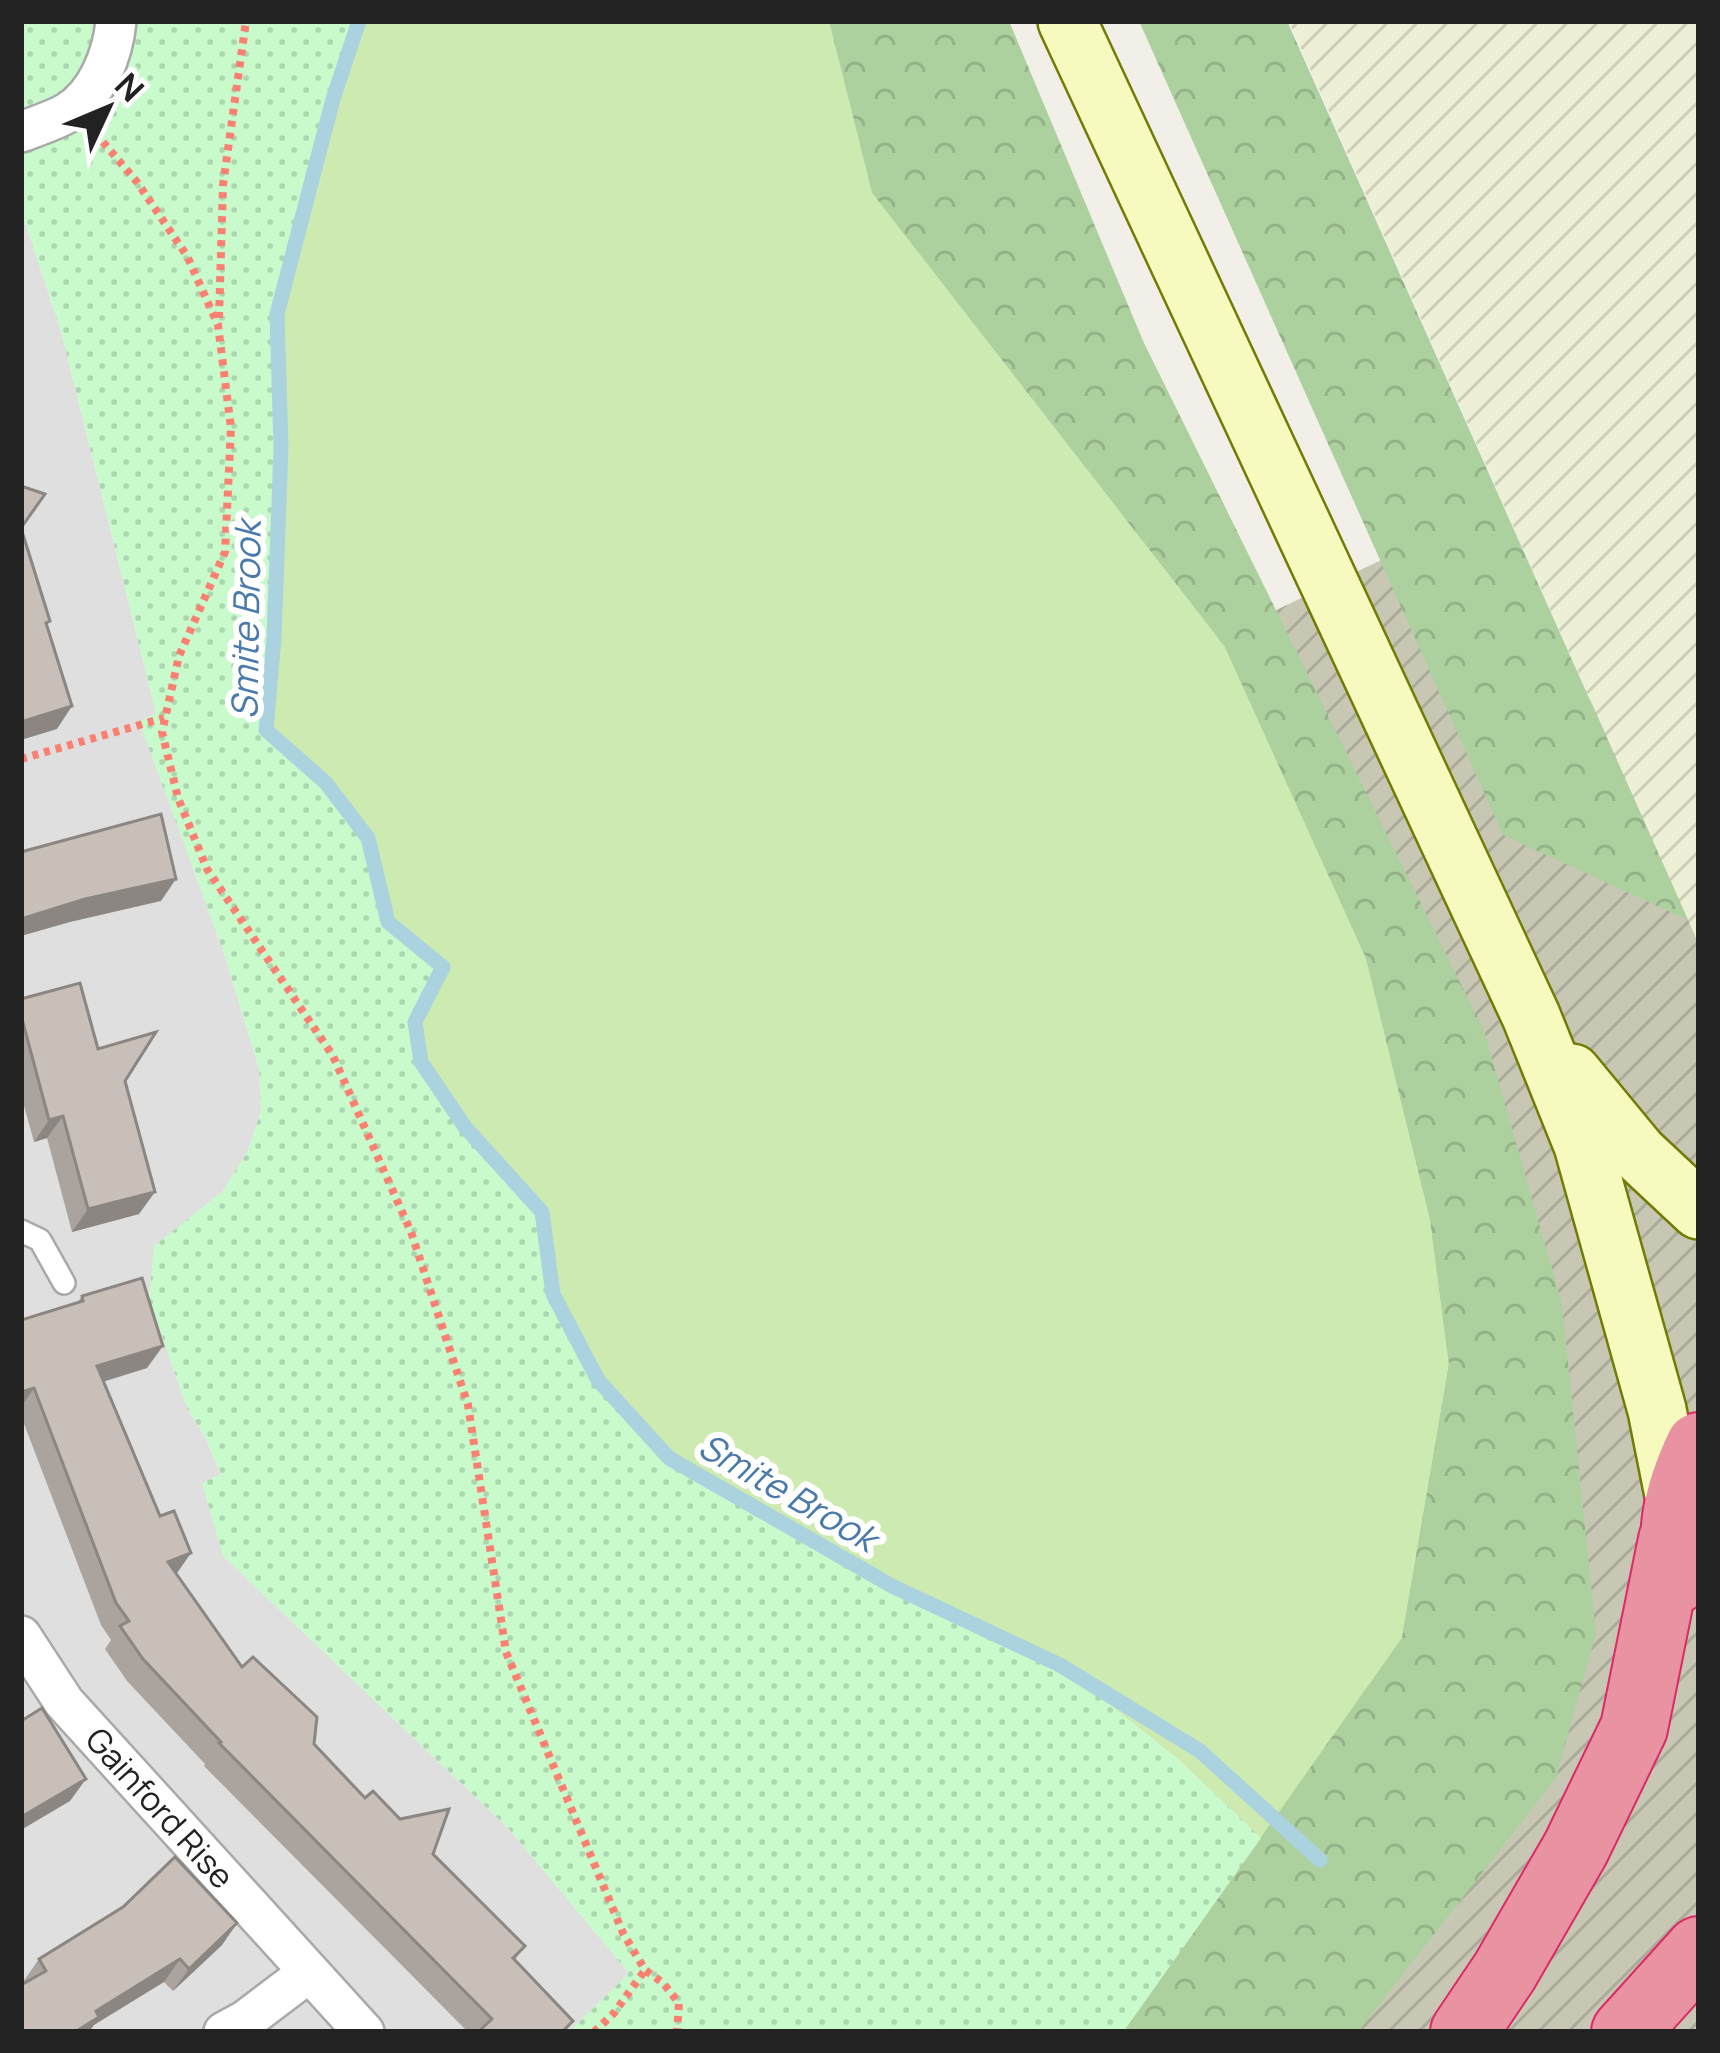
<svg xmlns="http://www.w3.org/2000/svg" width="1720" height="2053" viewBox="0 0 1720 2053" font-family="Manrope,sans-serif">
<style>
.residential{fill:#e0dfdf}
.construction{fill:url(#construction-furrows)}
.farmland{fill:url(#farmland-furrows)}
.grass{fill:#cdebb0}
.forest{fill:url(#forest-crowns)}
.park{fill:url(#park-dots)}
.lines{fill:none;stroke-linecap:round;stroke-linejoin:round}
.stream{stroke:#aad3df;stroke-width:15}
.lane-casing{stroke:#a9a9a9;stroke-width:26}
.street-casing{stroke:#a9a9a9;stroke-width:44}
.secondary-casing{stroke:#707d05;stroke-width:62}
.highway-casing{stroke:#dc2a67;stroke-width:70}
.path{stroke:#fa8072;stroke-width:8;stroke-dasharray:6 6;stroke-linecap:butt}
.lane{stroke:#fff;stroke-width:21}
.street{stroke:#fff;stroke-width:39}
.secondary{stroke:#f7fabf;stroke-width:57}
.highway{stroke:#e892a2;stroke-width:66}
.wall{fill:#aba49e}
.shaded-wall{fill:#8b8681}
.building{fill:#c7bfb8;stroke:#8b8681;stroke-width:3}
.labels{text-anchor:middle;stroke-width:12;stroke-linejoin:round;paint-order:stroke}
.street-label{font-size:33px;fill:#222;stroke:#fff}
.water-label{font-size:36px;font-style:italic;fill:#4a7aab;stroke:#fff}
</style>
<defs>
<pattern id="construction-furrows" width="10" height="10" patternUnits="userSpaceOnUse" patternTransform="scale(3)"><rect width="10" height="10" fill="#c7c7b4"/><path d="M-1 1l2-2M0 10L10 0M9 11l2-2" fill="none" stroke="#abab9a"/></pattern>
<pattern id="farmland-furrows" width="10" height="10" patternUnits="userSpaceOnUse" patternTransform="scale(3)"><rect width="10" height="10" fill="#eef0d5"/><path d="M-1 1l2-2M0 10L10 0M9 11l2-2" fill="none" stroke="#ccceb7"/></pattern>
<pattern id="forest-crowns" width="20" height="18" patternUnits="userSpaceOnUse" patternTransform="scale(3)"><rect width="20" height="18" fill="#add19e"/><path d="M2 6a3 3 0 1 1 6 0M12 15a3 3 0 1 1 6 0" fill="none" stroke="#95b388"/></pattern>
<pattern id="park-dots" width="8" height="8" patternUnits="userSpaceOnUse" patternTransform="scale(3)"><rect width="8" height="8" fill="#c8facc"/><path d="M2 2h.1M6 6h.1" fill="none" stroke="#acd6af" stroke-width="1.8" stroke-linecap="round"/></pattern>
</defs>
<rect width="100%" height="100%" fill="#f2efe9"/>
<path class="residential" d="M21,210l40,121 95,382 -16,8 84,232 35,116 2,41 -13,41 -26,41 -67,54 -6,52 38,110 18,29 16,38 2,81 285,272 121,145 -60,59h-548z"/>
<path class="construction" d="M1459,523l155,209 85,82v1218h-390l-98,-1391z"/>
<path class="farmland" d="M1289,21h410v924l-11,-25z"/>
<path class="grass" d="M359,21h470l43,172 353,454 141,311 64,261 19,145 -47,274 -141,200 -82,-78 -119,-95 -168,-79 -223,-128 -71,-78 -45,-86 -11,-82 -77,-85 -44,-65 -6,-40 28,-55 -55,-45 -20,-85 -42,-54 -60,-53 8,-92 7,-190 -4,-134 56,-215z"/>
<g class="forest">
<path d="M829,21h180l135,322 340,688 78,273 34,329 -40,145 -198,254h-235l279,-394 47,-274 -19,-145 -64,-261 -141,-311 -353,-454z"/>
<path d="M1139,21h148l401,899 -185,-85z"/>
</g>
<path class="park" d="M21,21h337l-25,78 -56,215 4,134 -7,190 -7,92 59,53 42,55 20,84 55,45 -28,55 6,40 44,65 77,85 11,82 45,86 71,78 223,128 168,79 119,95 82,78 -138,194h-554l60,-59 -121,-145 -285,-272 -21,-73 19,-9 -16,-37 -18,-29 -38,-110 5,-52 68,-54 26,-41 13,-41 -2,-41 -35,-116 -85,-232 17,-8 -95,-382 -40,-121z"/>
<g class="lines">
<path class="stream" d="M359,21l-26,78 -56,215 4,134 -7,190 -8,92 60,53 42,55 20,84 55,45 -28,55 6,40 44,65 77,85 11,82 45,86 71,78 223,128 168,79 140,86 120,109"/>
<g class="lane-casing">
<path id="lane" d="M21,1231l19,9 24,43"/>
</g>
<g class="street-casing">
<g id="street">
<path d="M21,132c15,-6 32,-11 46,-19 30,-18 46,-58 49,-92"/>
<path d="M21,1636l43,66 300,330"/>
<path d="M224,2032l22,-12 62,-47"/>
</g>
</g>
<g class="secondary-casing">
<g id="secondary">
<path d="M1067,21l464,995 52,129 74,265 19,95"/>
<path d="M1572,1073l66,80 61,57"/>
</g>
</g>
<g class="highway-casing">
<g id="highway">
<path d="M1675,1581c-4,-54 1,-86 24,-135"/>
<path d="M1464,2032l41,-61 71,-123 58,-120 38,-188"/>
<path d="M1625,2032l74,-82"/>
</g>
</g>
<g class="path">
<path d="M103,142l34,40 50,74 31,69 13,103 -6,124 -46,104 -17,76 16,66 29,71 126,187 78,176 57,173 38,247 117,281 22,37 18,13 16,20 -2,29"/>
<path d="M219,318l4,-133 23,-164"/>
<path d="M21,759l143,-41"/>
<path d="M594,2032l20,-19 31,-43"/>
</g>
<use href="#lane" class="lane"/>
<use href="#street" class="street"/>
<use href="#secondary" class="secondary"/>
<use href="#highway" class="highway"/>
</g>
<g class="wall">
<path d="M21,999l77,50 27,32 14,133 -67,18 -25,-94 -13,4 -13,-47z"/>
<path d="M82,1296l65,72 -44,14 73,192 66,93 72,77 51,54 68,56 92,92 -10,14 50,72h-97l-264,-266 1,-2 -78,-83 -22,-32 6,-9 -10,-15 -80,-209v-96l56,-17z"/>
<path d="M237,1923l-15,22 -49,46 -9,-9h-141l16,-23z"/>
</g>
<g class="shaded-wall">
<path d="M72,706l-15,23 -36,11v-18z"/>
<path d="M176,879l-15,22 -91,21 -49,14v-17l64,-20z"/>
<path d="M63,1116l-16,22 -13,4 15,-22z"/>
<path d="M155,1192l-16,22 -67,18 16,-23z"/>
<path d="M163,1346l-16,22 -66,20 16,-22z"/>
<path d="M34,1388l-13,19v-15z"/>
<path d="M191,1553l-16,23 -7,-14z"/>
<path d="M86,1779l-16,22 -49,29v-13z"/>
<path d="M237,1923l-15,22 -49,46 16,-22z"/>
<path d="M180,1959l-16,23 -70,43 -5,7h-14l21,-21z"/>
</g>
<g class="building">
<path d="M21,486l24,8 -24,34 29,93 -4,2 26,83 -51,16z"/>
<path d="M161,814l15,65 -91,20 -64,20v-67z"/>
<path d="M80,983l18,66 58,-17 -31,49 30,111 -67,17 -25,-93 -14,4 -28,-105v-16z"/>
<path d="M142,1278l21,68 -66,20 63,150 14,-5 17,42 -23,9 74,105 11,-10 64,60 -3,27 51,54 8,-7 27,28 49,-10 -16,45 92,92 -12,12 60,63 -11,11h-84l14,-13 -273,-276 2,-1 -78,-83 -23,-33 9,-5 -13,-18 -82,-215 -13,4v-72l62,-19 -1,-5z"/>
<path d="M42,1708l44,71 -65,38v-96z"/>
<path d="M175,1857l62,66 -48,46 -9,-10 -84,52 3,6 -24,15h-54v-47l25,-14 -7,-12 84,-52z"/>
</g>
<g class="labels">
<g class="street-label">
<text transform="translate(160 1808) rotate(48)" y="12">Gainford Rise</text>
</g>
<g class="water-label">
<text transform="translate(246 620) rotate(-89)" y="13">Smite Brook</text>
<text transform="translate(788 1492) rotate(30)" y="13">Smite Brook</text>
</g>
</g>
<rect width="1720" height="2053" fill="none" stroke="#222222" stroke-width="48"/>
<g transform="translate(108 108) rotate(46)" stroke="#ffffff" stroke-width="9" paint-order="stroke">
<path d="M0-9L21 45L0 30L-21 45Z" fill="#222222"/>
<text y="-18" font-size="33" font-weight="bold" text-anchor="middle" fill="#222222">N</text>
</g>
</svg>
